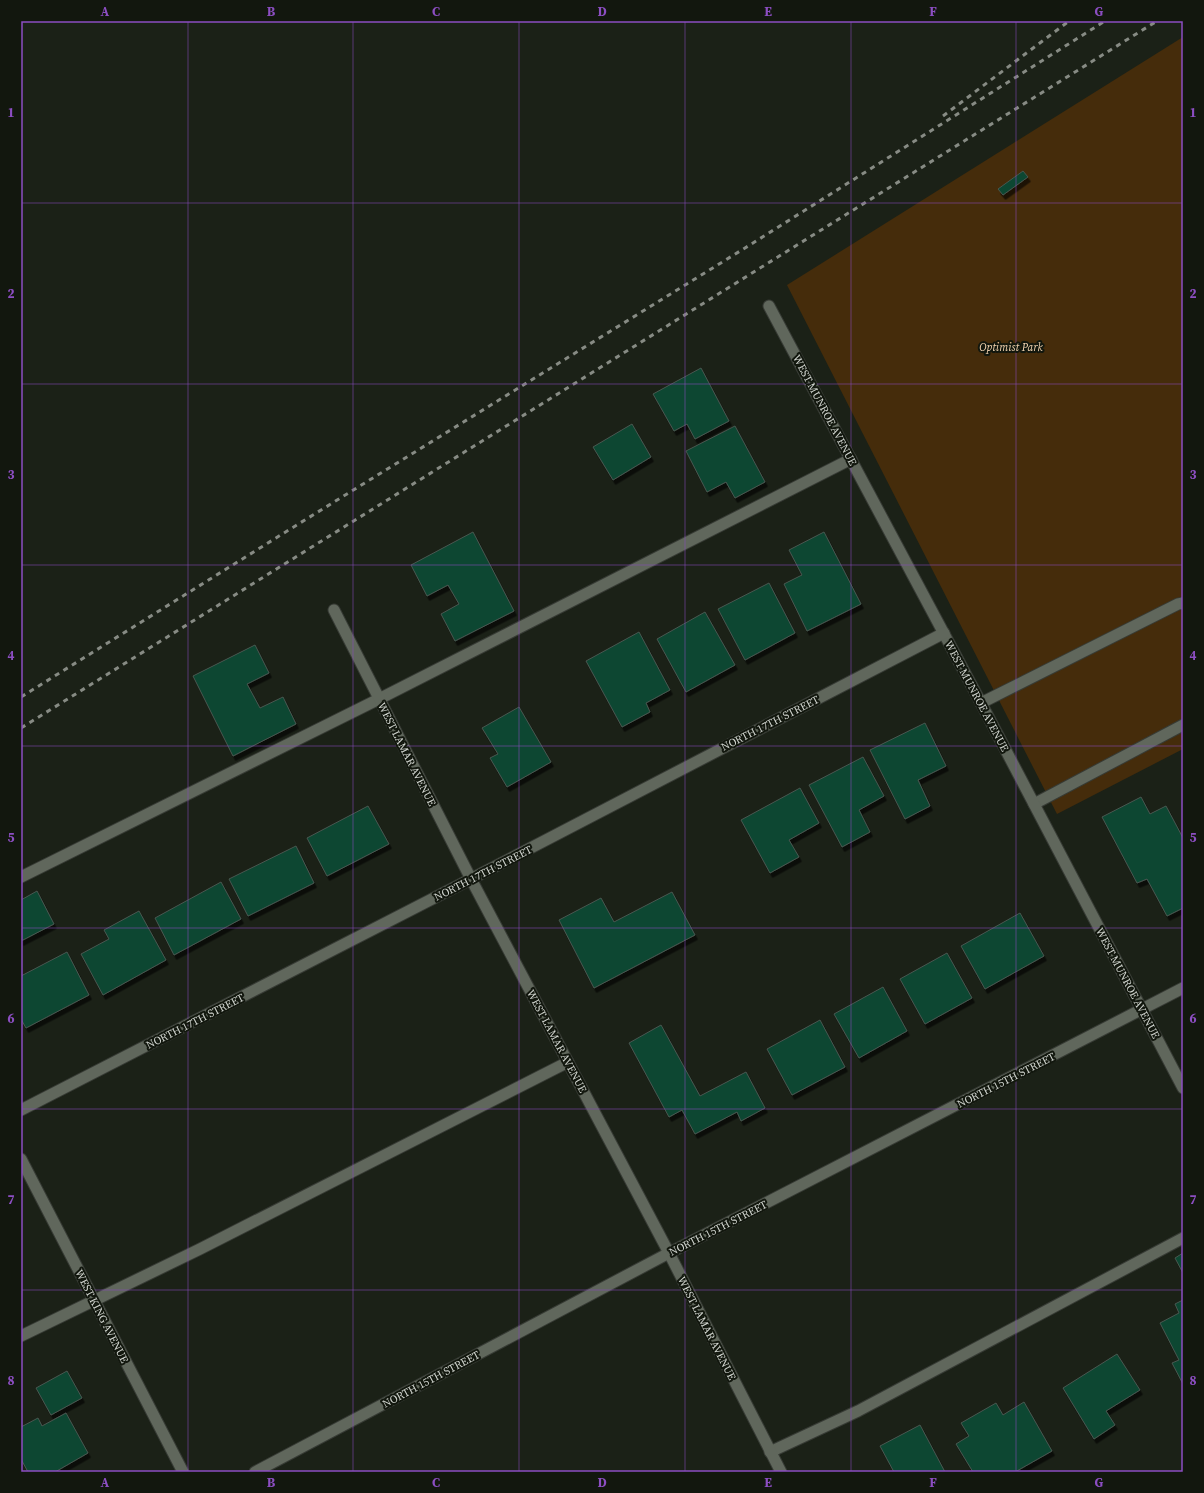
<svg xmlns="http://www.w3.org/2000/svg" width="1204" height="1493" viewBox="0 0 1204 1493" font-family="'Source Serif 4',serif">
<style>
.green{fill:#452c0b}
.building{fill:#0a4732;stroke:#495750;filter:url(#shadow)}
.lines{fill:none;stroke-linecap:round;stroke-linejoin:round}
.service-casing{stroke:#373b35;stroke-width:13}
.minor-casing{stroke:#373b35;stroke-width:13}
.service{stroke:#60675c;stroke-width:11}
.minor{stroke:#60675c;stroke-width:11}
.rail{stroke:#878b84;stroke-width:3;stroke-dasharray:5 5;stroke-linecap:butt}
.grid{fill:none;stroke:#8c4ec2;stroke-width:1;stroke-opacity:0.55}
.labels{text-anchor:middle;stroke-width:4;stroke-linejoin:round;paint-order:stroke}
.park-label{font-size:11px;font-style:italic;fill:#f6d6b2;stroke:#12170e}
.street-label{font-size:11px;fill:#d1d5cf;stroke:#12170e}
.neatline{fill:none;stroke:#8c4ec2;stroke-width:1.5}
.grid-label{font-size:13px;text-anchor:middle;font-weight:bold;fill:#8c4ec2}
</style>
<defs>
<filter id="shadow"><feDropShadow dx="2.5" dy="4.5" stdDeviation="0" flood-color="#0009"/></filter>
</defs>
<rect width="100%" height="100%" fill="#1b2117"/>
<path class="green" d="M1183,37v712l-126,65 -270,-529z"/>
<g class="building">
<path d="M1023,171l5,6 -25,18 -5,-6z"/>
<path d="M701,368l28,53 -34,18 -8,-15 -13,7 -21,-37z"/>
<path d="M632,424l19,33 -38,23 -20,-33z"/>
<path d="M735,426l30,56 -30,16 -9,-16 -19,10 -21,-41z"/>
<path d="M473,532l41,79 -59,30 -14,-27 18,-10 -11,-19 -21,11 -16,-31z"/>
<path d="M824,532l37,72 -54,27 -23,-47 18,-9 -13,-25z"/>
<path d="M769,583l26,50 -50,27 -27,-51z"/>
<path d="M705,612l30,53 -49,27 -29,-53z"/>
<path d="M639,632l31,58 -24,13 4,9 -28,15 -36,-66z"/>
<path d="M255,645l14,28 -22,11 13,24 23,-11 13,27 -63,32 -40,-80z"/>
<path d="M519,707l32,55 -44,25 -17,-29 8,-4 -16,-26z"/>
<path d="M925,723l21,43 -28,14 12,26 -25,13 -35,-69z"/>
<path d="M863,757l21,39 -25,14 11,22 -28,15 -33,-62z"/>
<path d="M800,788l19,35 -30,17 10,17 -29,16 -29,-53z"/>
<path d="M1141,797l9,17 16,-8 17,32v70l-16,8 -20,-37 -10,4 -35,-66z"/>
<path d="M368,806l21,38 -62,32 -20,-38z"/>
<path d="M296,846l18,37 -66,33 -19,-37z"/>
<path d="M221,882l20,37 -67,36 -19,-37z"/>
<path d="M37,891l17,33 -33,17v-41z"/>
<path d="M672,892l23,43 -101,53 -35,-68 42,-22 13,24z"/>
<path d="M139,911l27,49 -63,35 -22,-41 28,-15 -5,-9z"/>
<path d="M1020,913l24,43 -59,33 -24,-43z"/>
<path d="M67,952l22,43 -63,33 -5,-9v-43z"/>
<path d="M947,953l25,45 -47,26 -25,-45z"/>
<path d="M883,987l24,44 -48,27 -25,-44z"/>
<path d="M820,1020l25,47 -53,28 -25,-46z"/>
<path d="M661,1025l39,71 46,-24 19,36 -24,13 -4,-9 -42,22 -13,-24 -13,7 -40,-74z"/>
<path d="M1183,1253v20l-8,-15z"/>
<path d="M1183,1300v84l-11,-21 7,-3 -19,-37 19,-10 -4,-9z"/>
<path d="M1117,1354l23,36 -34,21 9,14 -21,14 -31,-51z"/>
<path d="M67,1371l15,27 -31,17 -15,-27z"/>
<path d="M1024,1402l28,49 -37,21h-42l-17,-28 13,-8 -8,-13 35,-20 7,12z"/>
<path d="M66,1413l22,40 -33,19h-27l-7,-13v-32l17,-9 4,8z"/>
<path d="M920,1425l25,47h-51l-14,-26z"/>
</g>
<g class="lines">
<g class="service-casing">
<g id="service">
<path d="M981,703l197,-99 5,-1"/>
<path d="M1034,804l149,-79"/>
<path d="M21,877l358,-178 472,-240"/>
<path d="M21,1336l179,-87 368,-187"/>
<path d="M770,1452l88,-41 325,-173"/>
</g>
</g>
<g class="minor-casing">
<g id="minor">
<path d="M769,306l212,397 202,385"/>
<path d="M334,610l137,269 198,374 112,219"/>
<path d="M21,1110l450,-231 473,-246"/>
<path d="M21,1159l162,313"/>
<path d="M255,1472l414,-219 514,-265"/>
</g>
</g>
<use href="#service" class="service"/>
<use href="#minor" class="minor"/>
<g class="rail">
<path d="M943,116l126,-95"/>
<path d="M21,697l279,-174 445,-275 360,-227"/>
<path d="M21,728l1136,-707"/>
</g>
</g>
<path class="grid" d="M188,21v1451M353,21v1451M519,21v1451M685,21v1451M851,21v1451M1016,21v1451M21,203h1162M21,384h1162M21,565h1162M21,746h1162M21,928h1162M21,1109h1162M21,1290h1162"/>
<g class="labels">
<g class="park-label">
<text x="1011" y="351">Optimist Park</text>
</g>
<g class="street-label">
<text transform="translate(825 410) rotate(62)" y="4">WEST MUNROE AVENUE</text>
<text transform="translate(977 696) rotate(62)" y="4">WEST MUNROE AVENUE</text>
<text transform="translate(770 723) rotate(-27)" y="4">NORTH 17TH STREET</text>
<text transform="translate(407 754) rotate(63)" y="4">WEST LAMAR AVENUE</text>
<text transform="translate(483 873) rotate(-27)" y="4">NORTH 17TH STREET</text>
<text transform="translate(1128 983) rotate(62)" y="4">WEST MUNROE AVENUE</text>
<text transform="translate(195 1021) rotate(-27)" y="4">NORTH 17TH STREET</text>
<text transform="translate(557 1041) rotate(62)" y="4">WEST LAMAR AVENUE</text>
<text transform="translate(1006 1080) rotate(-27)" y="4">NORTH 15TH STREET</text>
<text transform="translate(718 1228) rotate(-27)" y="4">NORTH 15TH STREET</text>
<text transform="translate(102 1316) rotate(63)" y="4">WEST KING AVENUE</text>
<text transform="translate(707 1328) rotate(63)" y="4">WEST LAMAR AVENUE</text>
<text transform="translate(431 1379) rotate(-28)" y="4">NORTH 15TH STREET</text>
</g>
</g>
<rect width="1204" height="1493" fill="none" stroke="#12170e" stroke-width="44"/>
<rect x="22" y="22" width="1160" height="1449" class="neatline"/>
<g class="grid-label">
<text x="105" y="16">A</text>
<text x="271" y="16">B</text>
<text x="436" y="16">C</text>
<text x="602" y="16">D</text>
<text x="768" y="16">E</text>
<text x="933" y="16">F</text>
<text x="1099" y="16">G</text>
<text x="11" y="117">1</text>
<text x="1193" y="117">1</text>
<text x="11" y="298">2</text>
<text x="1193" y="298">2</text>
<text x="11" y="479">3</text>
<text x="1193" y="479">3</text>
<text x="11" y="660">4</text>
<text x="1193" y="660">4</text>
<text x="11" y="842">5</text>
<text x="1193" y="842">5</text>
<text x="11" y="1023">6</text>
<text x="1193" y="1023">6</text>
<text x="11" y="1204">7</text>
<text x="1193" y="1204">7</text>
<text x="11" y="1385">8</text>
<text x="1193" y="1385">8</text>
<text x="105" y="1487">A</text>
<text x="271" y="1487">B</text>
<text x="436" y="1487">C</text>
<text x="602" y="1487">D</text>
<text x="768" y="1487">E</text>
<text x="933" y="1487">F</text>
<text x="1099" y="1487">G</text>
</g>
</svg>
